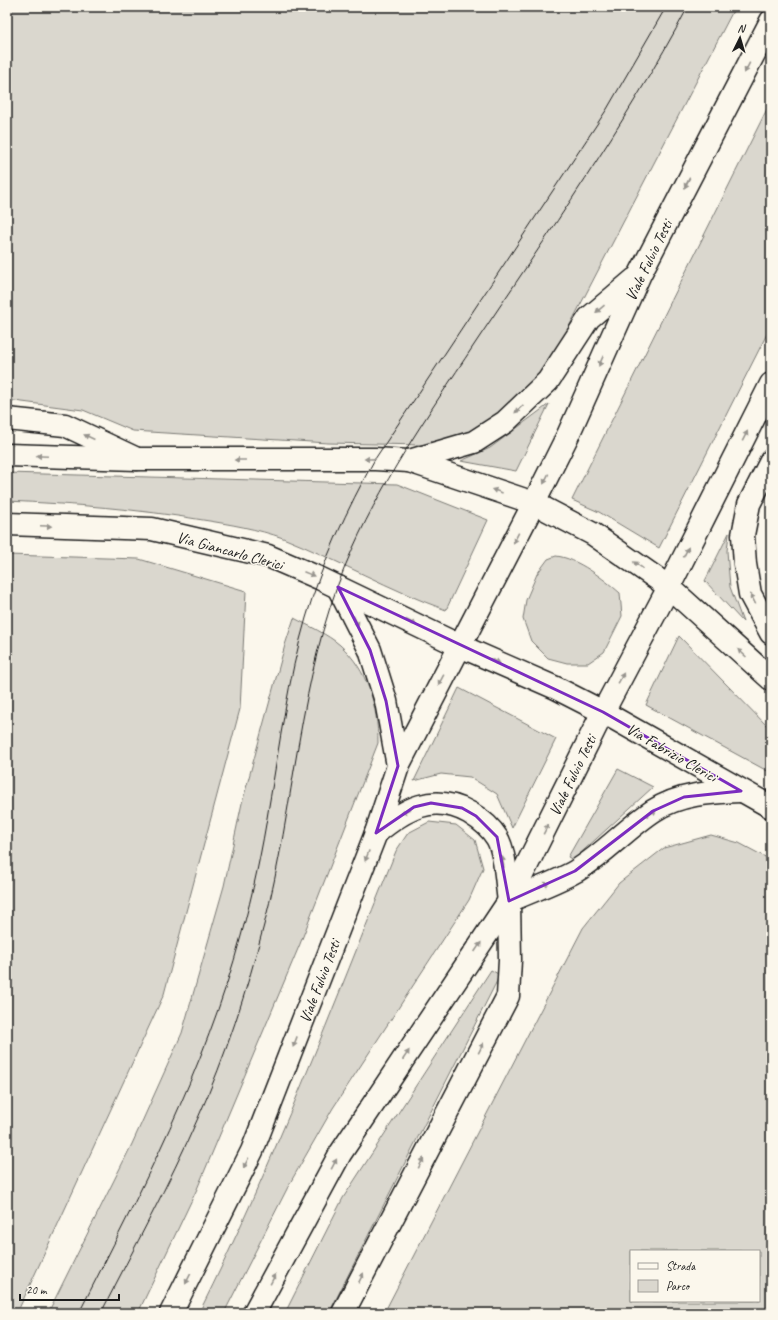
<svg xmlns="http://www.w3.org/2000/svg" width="778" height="1320" viewBox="0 0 778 1320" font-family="Caveat,sans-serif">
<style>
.green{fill:#dad7ce;stroke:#7b7a75;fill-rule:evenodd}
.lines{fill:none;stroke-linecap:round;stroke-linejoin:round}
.minor-casing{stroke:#1c1c1c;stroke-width:25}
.tertiary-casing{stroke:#1c1c1c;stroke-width:25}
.secondary-casing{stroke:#1c1c1c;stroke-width:25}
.primary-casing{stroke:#1c1c1c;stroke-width:25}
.minor{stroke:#fbf7ec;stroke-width:22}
.tertiary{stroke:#fbf7ec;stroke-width:22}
.secondary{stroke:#fbf7ec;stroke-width:22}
.primary{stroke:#fbf7ec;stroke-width:22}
.tram{stroke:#1c1c1c;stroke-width:1}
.oneway{fill:#97948e}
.marked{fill:none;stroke:#7b2cbf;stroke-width:3;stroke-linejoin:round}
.labels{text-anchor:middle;stroke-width:3;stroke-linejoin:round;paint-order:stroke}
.street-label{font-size:16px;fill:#1c1c1c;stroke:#fbf7ec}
</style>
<rect width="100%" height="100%" fill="#fbf7ec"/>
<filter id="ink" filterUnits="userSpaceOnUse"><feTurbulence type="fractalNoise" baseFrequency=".025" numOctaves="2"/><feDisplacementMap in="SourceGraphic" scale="8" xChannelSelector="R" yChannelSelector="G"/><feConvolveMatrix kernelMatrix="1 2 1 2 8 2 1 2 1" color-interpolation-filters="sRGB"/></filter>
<g filter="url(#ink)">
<g class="green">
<path d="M7,7h728l-188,362 -41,41 -42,25 -41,10 -95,-2 -195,-12 -50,-21 -76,-10z"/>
<path d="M771,101v225l-112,222 -60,-36 -27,-12z"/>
<path d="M549,404l-33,67 -55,-10 29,-13z"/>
<path d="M7,473l390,11 91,36 -42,90c-56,-20 -108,-50 -163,-72 -25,-9 -54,-14 -80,-18 -65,-11 -130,-16 -196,-19z"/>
<path d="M729,533l-2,18 3,36 13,35 -38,-41z"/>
<path d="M7,555l132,4 107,32 -6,118 -76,285 -147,319h-10z"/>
<path d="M556,556c21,2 48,23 64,37l2,23 -18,36 -16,11h-21l-19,-5 -17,-17 -8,-22 3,-19 11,-26 11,-15z"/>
<path d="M294,618c15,8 33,16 46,27 28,25 38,62 38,98l-78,201 -103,245 -59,124h-90l84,-169 50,-111 42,-147 18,-83 43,-158z"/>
<path d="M679,636l92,94v43l-125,-68z"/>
<path d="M459,688l97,51 -44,89 -15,-34 -27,-17 -29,-3 -27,7z"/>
<path d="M618,769l35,18 -80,73 -5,-3z"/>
<path d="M429,822l27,3 19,15 8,28 -14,32 -136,208 -43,75 -66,130h-25c75,-150 134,-306 197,-462l12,-18z"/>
<path d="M711,835l28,8 32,17v453h-387l199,-385 36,-45 45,-35zM631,1251h128v50h-128z"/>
<path d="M491,970l9,5 -171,338h-44l58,-115z"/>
</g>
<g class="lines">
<g class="minor-casing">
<g id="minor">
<path d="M7,419l58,6 72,34"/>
<path d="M343,1313l165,-317 2,-36 -1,-59"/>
</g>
</g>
<g class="tertiary-casing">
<g id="tertiary">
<path d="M7,455l130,4h238l34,2 125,42"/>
<path d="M7,524l145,5 116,27 51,22 141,68"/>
</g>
</g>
<g class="secondary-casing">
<g id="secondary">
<path d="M534,503l59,31 76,53 102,92"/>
<path d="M460,646l96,42 47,24 168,95"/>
</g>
</g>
<g class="primary-casing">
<g id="primary">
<path d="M409,461l65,-19 31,-20 43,-41 41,-63 46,-39"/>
<path d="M771,461l-22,43 -6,31 2,29 5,30 21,39"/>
<path d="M338,587l32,63 16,51 12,65"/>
<path d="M376,833c29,-24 57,-41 94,-20 10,6 21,15 27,25 9,15 9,45 12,63"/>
<path d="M509,901c22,-10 46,-18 67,-30 28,-17 50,-42 77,-60 26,-17 58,-19 88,-20"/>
<path d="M171,1313l81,-162 124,-318 22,-67 136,-263 34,-68 72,-161 131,-253"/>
<path d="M254,1313l86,-159 169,-253 94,-189 66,-125 102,-203"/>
</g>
</g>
<use href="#minor" class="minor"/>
<use href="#tertiary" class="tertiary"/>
<use href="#secondary" class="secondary"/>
<use href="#primary" class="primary"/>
<g class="tram">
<path d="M79,1313c62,-123 126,-244 162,-377 12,-43 21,-86 28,-130 11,-63 19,-127 37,-188 16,-55 41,-109 69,-159l232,-350 59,-102"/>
<path d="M101,1313c33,-65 68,-129 97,-195 28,-62 49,-128 66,-193 31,-119 34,-246 82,-361 33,-79 81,-148 128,-219 74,-111 151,-220 214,-338"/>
</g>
</g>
<defs><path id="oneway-solid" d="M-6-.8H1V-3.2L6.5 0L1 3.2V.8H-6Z"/></defs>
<g class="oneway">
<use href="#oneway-solid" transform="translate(747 68) rotate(117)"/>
<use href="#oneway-solid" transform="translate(687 183) rotate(117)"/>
<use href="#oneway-solid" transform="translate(600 309) rotate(139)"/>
<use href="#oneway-solid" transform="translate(601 361) rotate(114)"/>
<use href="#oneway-solid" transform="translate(519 409) rotate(137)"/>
<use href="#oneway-solid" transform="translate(745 436) rotate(-63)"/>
<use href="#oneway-solid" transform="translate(89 437) rotate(-155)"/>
<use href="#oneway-solid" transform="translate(42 456) rotate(-178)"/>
<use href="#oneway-solid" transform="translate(370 459) rotate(179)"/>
<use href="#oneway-solid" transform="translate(240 460) rotate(-180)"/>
<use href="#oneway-solid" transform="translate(546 479) rotate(116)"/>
<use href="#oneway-solid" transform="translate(497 491) rotate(-161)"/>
<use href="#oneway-solid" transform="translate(46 526) rotate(2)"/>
<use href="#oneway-solid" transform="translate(516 538) rotate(117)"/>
<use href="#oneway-solid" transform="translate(686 552) rotate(-64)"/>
<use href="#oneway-solid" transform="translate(638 565) rotate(-145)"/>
<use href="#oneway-solid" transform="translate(309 574) rotate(22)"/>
<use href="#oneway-solid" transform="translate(753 599) rotate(-116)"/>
<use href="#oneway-solid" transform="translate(356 621) rotate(63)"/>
<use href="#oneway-solid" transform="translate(411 622) rotate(26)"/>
<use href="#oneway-solid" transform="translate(742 653) rotate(-138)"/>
<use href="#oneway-solid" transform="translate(495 661) rotate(24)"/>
<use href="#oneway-solid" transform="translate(621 678) rotate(-62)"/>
<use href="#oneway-solid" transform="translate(441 680) rotate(118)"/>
<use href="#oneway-solid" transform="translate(406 811) rotate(152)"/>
<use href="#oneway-solid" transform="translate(652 813) rotate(-35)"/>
<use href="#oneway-solid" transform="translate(546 829) rotate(-63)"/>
<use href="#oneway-solid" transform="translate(367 856) rotate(111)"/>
<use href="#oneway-solid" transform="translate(503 862) rotate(-99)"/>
<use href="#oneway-solid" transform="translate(544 885) rotate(-24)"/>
<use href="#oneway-solid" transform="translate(478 947) rotate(-56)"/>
<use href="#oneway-solid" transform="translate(295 1042) rotate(111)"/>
<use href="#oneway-solid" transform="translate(481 1048) rotate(-63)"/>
<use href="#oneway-solid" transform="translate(406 1055) rotate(-56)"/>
<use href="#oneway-solid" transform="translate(246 1163) rotate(117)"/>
<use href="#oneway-solid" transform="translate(421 1163) rotate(-63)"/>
<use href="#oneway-solid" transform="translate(334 1164) rotate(-62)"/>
<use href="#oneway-solid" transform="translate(361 1278) rotate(-63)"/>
<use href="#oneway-solid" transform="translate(188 1279) rotate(117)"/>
<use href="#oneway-solid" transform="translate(273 1279) rotate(-62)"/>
</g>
</g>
<path class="marked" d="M338,587l265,125 138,79 -57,6 -31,14 -78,60 -66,30 -12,-64 -21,-21 -14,-8 -31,-5 -17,4 -38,26 22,-67 -12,-65 -16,-51z"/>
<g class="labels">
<g class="street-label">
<text transform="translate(648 260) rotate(-64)" y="6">Viale Fulvio Testi</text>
<text transform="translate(230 550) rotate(15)" y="6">Via Giancarlo Clerici</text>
<text transform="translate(672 752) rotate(30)" y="6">Via Fabrizio Clerici</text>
<text transform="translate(572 775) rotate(-64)" y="6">Viale Fulvio Testi</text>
<text transform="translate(319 981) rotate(-69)" y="6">Viale Fulvio Testi</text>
</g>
</g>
<rect width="778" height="1320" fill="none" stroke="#fbf7ec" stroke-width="24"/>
<rect x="12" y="12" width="754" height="1296" fill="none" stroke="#1c1c1c" stroke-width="1.5" filter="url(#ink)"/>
<rect x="630" y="1250" width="130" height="52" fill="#fbf7ec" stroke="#a29f99"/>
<rect x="638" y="1263" width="20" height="6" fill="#fbf7ec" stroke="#a29f99"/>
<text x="666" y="1270" font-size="12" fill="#1c1c1c">Strada</text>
<rect x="638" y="1280" width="20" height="12" fill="#dad7ce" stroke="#a29f99"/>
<text x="666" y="1290" font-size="12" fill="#1c1c1c">Parco</text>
<g transform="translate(740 38) rotate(5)" stroke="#fbf7ec" stroke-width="3" paint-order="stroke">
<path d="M0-3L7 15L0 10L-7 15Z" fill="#1c1c1c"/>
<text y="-6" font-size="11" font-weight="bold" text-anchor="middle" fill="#1c1c1c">N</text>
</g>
<path d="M20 1294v6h99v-6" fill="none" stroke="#1c1c1c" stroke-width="2"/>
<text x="26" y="1294" font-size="12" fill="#1c1c1c" stroke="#fbf7ec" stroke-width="3" paint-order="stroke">20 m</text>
</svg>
